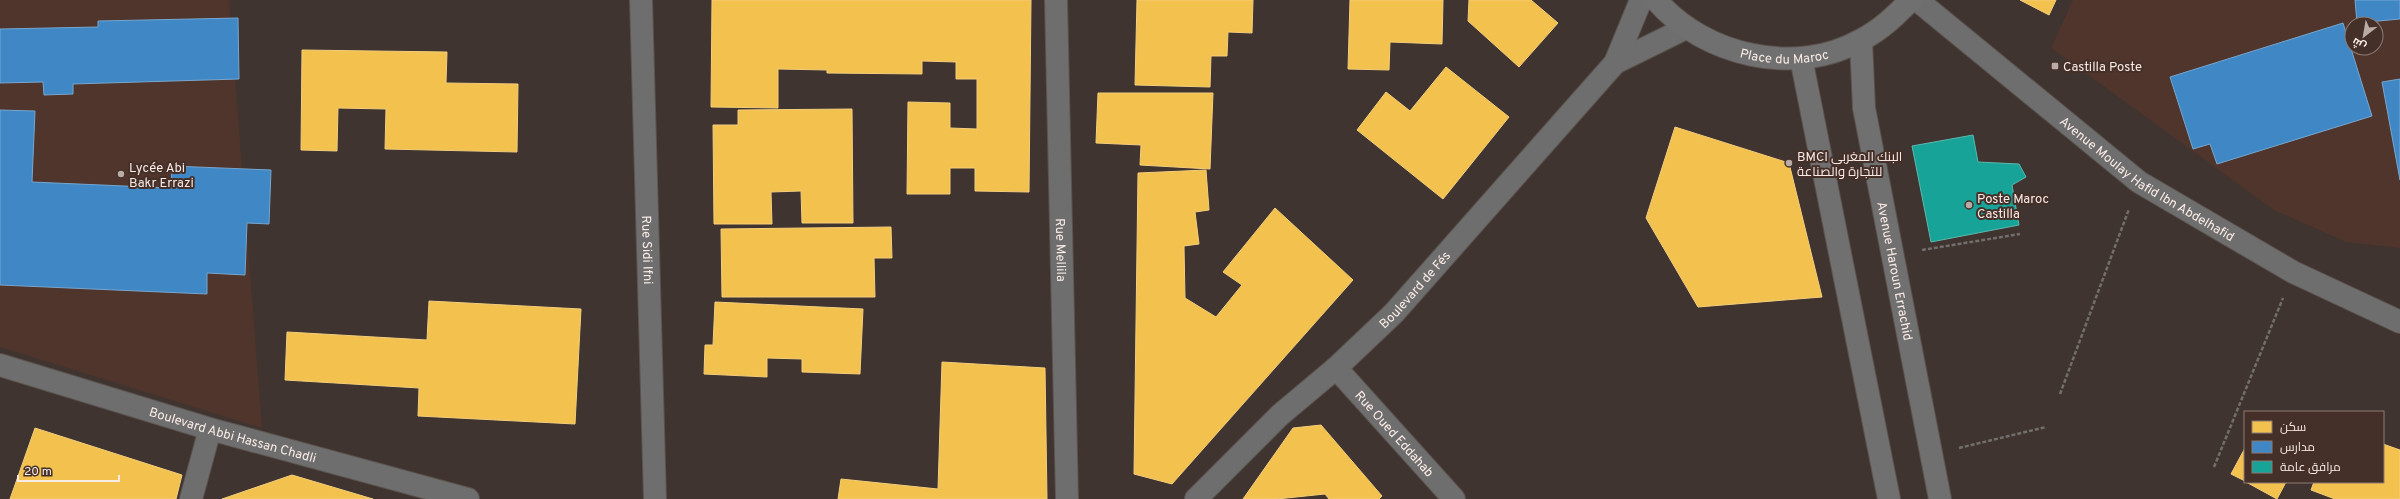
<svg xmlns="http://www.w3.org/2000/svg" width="2400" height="499" viewBox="0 0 2400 499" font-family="Overpass,Cairo,sans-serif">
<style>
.built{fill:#4f352c;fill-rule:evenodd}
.homes{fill:#f2c14e;stroke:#f4ce7c}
.schools{fill:#3f88c5;stroke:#77a6cf}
.public{fill:#17a398;stroke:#5bb9af}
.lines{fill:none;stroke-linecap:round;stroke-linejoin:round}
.minor-casing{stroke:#5b524e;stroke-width:24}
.tertiary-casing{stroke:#5b524e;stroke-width:24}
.secondary-casing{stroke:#5b524e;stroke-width:24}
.path{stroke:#716e6c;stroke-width:2.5;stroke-dasharray:4 2;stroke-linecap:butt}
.minor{stroke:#6e6e6e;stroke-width:22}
.tertiary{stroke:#6e6e6e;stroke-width:22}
.secondary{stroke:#717070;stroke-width:22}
.poi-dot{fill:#b9aba6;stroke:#453029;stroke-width:1.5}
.labels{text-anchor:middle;stroke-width:4;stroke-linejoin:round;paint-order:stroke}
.street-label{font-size:13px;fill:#faebe6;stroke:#453029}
.poi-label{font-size:13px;fill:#faebe6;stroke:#453029;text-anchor:start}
</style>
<rect width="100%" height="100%" fill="#3f342f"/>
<g class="built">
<path d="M0,0h229l33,428 -262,-81z"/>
<path d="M2073,0h327v248l-54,-6 -72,-32 -223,-162zM2352,24h24v24h-24z"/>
</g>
<g class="homes">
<path d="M712,0h319l-2,192 -54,-1v-23h-25v26h-43l1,-92 42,1v25l27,1v-50h-21v-17l-34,-1v13l-95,-1v-3l-49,-1v39l-67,-1z"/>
<path d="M1137,0h116l-1,33 -24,-1 -1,24h-16l-1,31 -75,-2z"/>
<path d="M1350,0h93l-1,44 -52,-2 -1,28 -41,-1z"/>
<path d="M1469,0h62l27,23 -39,44 -51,-46z"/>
<path d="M2020,0h36l-7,15z"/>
<path d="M302,50l145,2 -1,31 72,1 -1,68 -132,-3 1,-40 -48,-1 -1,43 -36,-1z"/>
<path d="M1446,67l63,50 -66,82 -86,-69 29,-38 24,19z"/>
<path d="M1098,93h115l-3,76 -70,-4 1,-20 -45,-2z"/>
<path d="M852,109l1,114h-51l-1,-32 -30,1 1,32h-58l-1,-99h25v-15z"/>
<path d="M1675,127l114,36 33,134 -124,10 -52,-89z"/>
<path d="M1206,170l3,40 -14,2 4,32 -15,2 1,52 31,19 26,-32 -19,-13 52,-64 78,72 -181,204 -38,-10 4,-301z"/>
<path d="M891,227l1,31h-18l1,39h-153l-1,-68z"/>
<path d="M429,301l152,8 -6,115 -157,-8 1,-28 -134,-8 2,-48 140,8z"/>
<path d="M715,302l148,7 -3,65 -58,-2v-13l-35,-1v19l-63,-3 1,-29h8z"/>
<path d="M942,362l103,6 2,131h-209l3,-20 97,10z"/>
<path d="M1321,425l61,71 -3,3h-50l-4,-5 -48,5h-34l50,-71z"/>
<path d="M35,428l147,47 -6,24h-166z"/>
<path d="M2383,444l17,6v49h-65l-24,-9 3,-8h69z"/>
<path d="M2245,448v33l-14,-7z"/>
<path d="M292,475l81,24h-151z"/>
<path d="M2246,482h40l-9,17z"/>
</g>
<g class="schools">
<path d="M2355,0h45v19l-43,4z"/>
<path d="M238,18l1,61 -166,5v10l-29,1 -1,-13 -43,1v-54l98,-2v-6z"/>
<path d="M2343,23l29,93 -155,48 -7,-20 -17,5 -23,-72z"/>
<path d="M2400,79v101l-18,-98z"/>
<path d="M0,110l35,1 -3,71 139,6 1,-22 99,4 -2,54 -22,-1 -2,52 -38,-2v21l-207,-9z"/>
</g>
<path class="public" d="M1973,135l5,27 41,2 7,13 -14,8 7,40 -88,17 -19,-96z"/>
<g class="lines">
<g class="minor-casing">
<g id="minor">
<path id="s1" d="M641,0l14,499"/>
<path id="s2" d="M1056,0l11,499"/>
<path d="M1615,63l71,-35"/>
<path id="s3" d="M0,365l210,64 258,70"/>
<path id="s4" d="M1336,368l118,131"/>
<path d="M191,499l19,-70"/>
<path id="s5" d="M1196,499l84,-84 56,-47 58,-55 221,-250 26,-63"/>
</g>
</g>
<g class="tertiary-casing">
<g id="tertiary">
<path id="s6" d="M1917,0l222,182 154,90 107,50"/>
</g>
</g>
<g class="secondary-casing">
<g id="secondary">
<path id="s7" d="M1656,0c48,56 140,77 205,40 20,-10 35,-25 50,-40"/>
<path id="s8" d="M1861,41l3,67 76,391"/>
<path d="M1801,58l88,441"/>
</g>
</g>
<g class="path">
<path d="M1922,250l98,-16"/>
<path d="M2060,394l69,-185"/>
<path d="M1959,448l87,-21"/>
<path d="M2214,467l69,-169"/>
</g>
<use href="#minor" class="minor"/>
<use href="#tertiary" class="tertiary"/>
<use href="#secondary" class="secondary"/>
</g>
<g class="poi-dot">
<rect x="2051" y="62" width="8" height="8" rx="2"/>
<circle cx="1789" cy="163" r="4"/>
<circle cx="121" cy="174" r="4"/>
<circle cx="1969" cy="205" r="4"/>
</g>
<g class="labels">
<g class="street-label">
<text dy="5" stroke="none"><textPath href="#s7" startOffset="145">Place du Maroc</textPath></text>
<text dy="5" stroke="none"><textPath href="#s6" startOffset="292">Avenue Moulay Hafid Ibn Abdelhafid</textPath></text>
<text dy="5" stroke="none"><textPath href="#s1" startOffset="250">Rue Sidi Ifni</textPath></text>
<text dy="5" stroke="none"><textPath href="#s2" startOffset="250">Rue Mellila</textPath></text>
<text dy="5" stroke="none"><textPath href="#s8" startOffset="233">Avenue Haroun Errachid</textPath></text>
<text dy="5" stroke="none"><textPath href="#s5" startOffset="303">Boulevard de Fés</textPath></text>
<text dy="5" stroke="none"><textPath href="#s4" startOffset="88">Rue Oued Eddahab</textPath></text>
<text dy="5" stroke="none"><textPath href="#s3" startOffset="243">Boulevard Abbi Hassan Chadli</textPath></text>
</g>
<g class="poi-label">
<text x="2063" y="71">Castilla Poste</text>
<text x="1797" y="161">BMCI البنك المغربي<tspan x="1797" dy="15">للتجارة والصناعة</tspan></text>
<text x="129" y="172">Lycée Abi<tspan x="129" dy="15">Bakr Errazi</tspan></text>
<text x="1977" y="203">Poste Maroc<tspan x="1977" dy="15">Castilla</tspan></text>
</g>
</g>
<rect x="2244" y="411" width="140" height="72" fill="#453029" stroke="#8d7b75"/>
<rect x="2252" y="421" width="20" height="12" fill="#f2c14e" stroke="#8d7b75"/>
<text x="2280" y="431" font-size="12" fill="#faebe6">سكن</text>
<rect x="2252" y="441" width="20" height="12" fill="#3f88c5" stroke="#8d7b75"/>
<text x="2280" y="451" font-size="12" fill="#faebe6">مدارس</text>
<rect x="2252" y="461" width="20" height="12" fill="#17a398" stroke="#8d7b75"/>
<text x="2280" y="471" font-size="12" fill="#faebe6">مرافق عامة</text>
<g transform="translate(2364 36) rotate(211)"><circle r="19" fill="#453029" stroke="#8d7b75"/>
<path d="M0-3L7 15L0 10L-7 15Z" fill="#b9aba6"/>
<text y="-6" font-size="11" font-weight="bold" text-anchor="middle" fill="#faebe6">ش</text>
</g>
<path d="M18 475v6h101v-6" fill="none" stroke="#faebe6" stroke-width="2"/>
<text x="24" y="475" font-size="12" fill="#faebe6" stroke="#453029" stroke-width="3" paint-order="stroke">20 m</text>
</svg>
